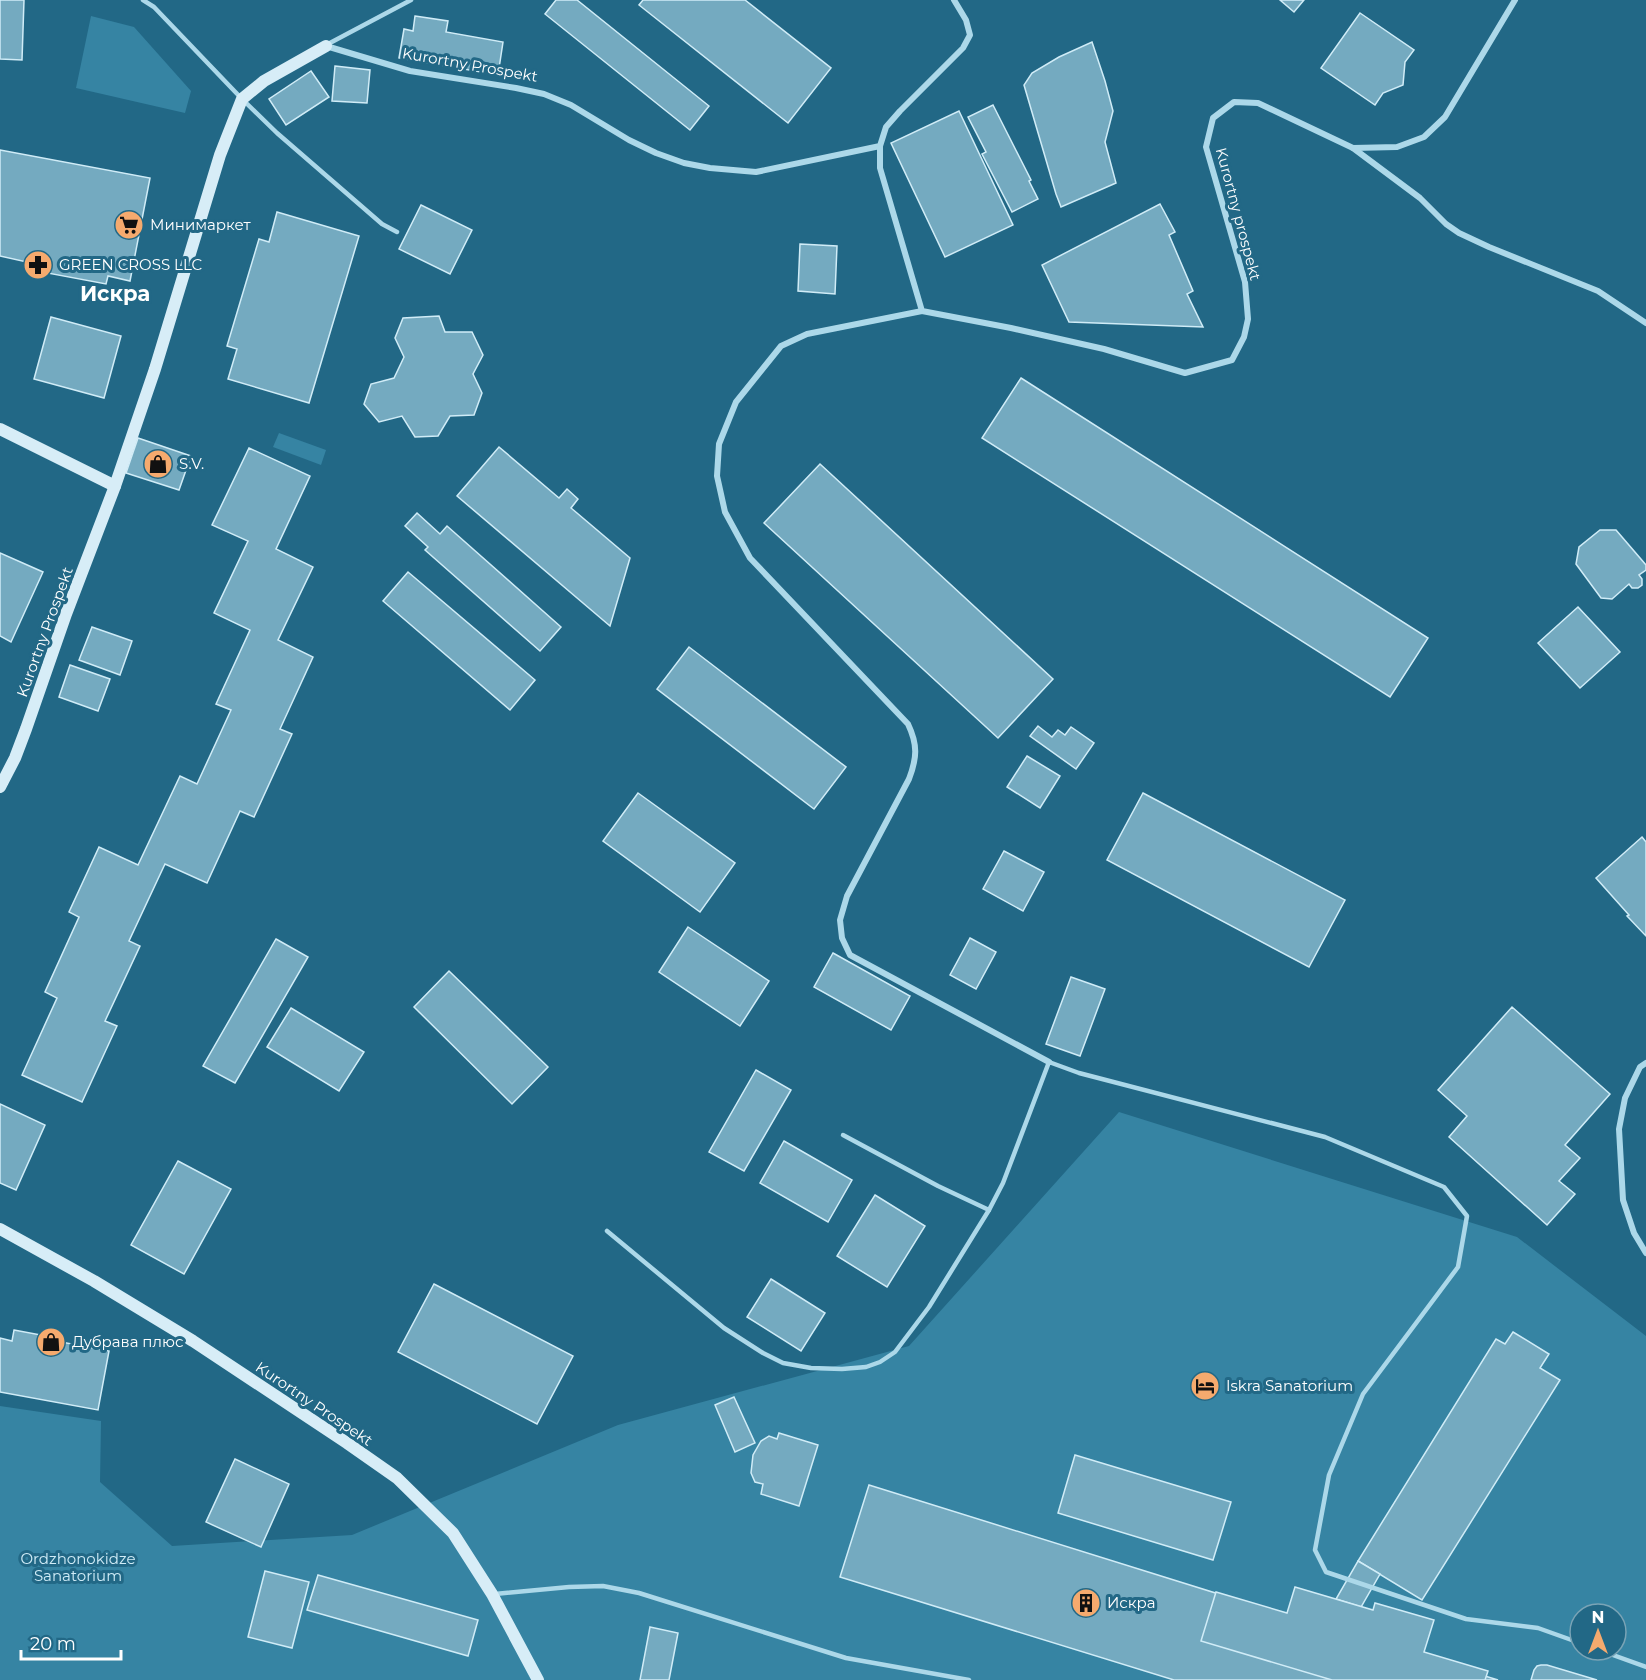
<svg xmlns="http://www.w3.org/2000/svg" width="1646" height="1680" viewBox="0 0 1646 1680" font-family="Montserrat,sans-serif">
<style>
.green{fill:#3684a3;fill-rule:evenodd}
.building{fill:#74aac0;stroke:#d0ecf7;stroke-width:1.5}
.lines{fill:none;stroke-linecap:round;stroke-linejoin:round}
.lane{stroke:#acd8e9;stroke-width:4.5}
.street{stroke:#acd8e9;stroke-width:6}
.secondary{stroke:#d7edf7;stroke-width:12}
.labels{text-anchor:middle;stroke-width:6;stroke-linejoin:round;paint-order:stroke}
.street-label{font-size:15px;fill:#fff;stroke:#226886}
.poi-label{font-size:15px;fill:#fff;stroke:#226886;text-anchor:start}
.park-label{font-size:15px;fill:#d0ecf7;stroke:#226886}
.district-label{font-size:21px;font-weight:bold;fill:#fff;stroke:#226886}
</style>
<rect width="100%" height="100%" fill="#226886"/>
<g class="green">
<path d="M91,16l43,11 57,64 -6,22 -109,-25z"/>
<path d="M279,433l47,17 -5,15 -48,-18z"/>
<path d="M1119,1112l398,125 129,99v344h-1646v-274l101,15 -1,61 72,64 180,-11 266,-110 291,-79zM1580,1614h36v36h-36z"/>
</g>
<g class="building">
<path d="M0,0h24l-2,60 -22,-1z"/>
<path d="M556,0h21l132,106 -19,24 -145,-116z"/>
<path d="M643,0h102l86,68 -43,55 -149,-118z"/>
<path d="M1280,0h24l-10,12z"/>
<path d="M1360,13l54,37 -9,12 -2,23 -20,8 -8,12 -54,-37z"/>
<path d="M415,16l33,5 -2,11 57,10 -5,33 -99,-17 5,-29 9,2z"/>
<path d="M1092,42l13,39 8,30 -8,31 11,41 -55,24 -5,-13 -32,-109 8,-12 27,-16z"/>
<path d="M335,66l35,4 -3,33 -35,-2z"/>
<path d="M311,71l18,26 -43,28 -17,-26z"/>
<path d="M993,105l38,75 -2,1 9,18 -26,13 -30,-58 4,-2 -18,-35z"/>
<path d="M959,111l54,114 -68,32 -54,-114z"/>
<path d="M0,150l150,28 -20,103 -22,-5 -2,8 -80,-15 1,-7 -27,-6z"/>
<path d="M1160,204l15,28 -6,3 24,56 -6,3 16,33 -134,-5 -27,-57z"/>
<path d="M421,205l51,25 -22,44 -51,-25z"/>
<path d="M277,212l82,24 -50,167 -81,-24 9,-30 -10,-3 32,-107 10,3z"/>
<path d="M800,244l37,2 -2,48 -37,-3z"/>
<path d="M439,316l6,16h27l11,23 -10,19 9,19 -8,22 -24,1 -12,20 -23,1 -13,-21 -23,6 -15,-18 7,-20 23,-6 10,-21 -9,-19 8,-20z"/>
<path d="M51,317l70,19 -17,62 -70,-19z"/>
<path d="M1021,378l407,260 -38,59 -408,-259z"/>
<path d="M138,438l53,18 -12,34 -53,-17z"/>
<path d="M499,447l60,51 8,-9 11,10 -7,9 59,50 -20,68 -153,-130z"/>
<path d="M249,448l61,28 -34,73 37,18 -35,73 35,17 -33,72 12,5 -38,83 -14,-6 -33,72 -42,-19 -36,77 11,5 -35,75 12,5 -35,76 -60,-27 35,-77 -12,-6 34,-75 -10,-5 30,-65 39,18 42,-89 17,8 34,-74 -15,-6 34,-74 -36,-17 34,-72 -36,-16z"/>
<path d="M820,464l233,215 -55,59 -234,-215z"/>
<path d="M417,513l23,21 7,-8 114,101 -21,24 -115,-101 3,-3 -23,-21z"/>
<path d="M1600,530h16l30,35v5l-7,5 3,4v6l-4,3h-6l-3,-4 -17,15 -11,-1 -25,-34 3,-17z"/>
<path d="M0,553l43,19 -32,70 -11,-6z"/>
<path d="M408,572l127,108 -25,30 -127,-109z"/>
<path d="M1578,607l42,45 -40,36 -42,-45z"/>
<path d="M92,627l40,14 -12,34 -41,-15z"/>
<path d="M689,647l157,120 -32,42 -157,-120z"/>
<path d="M70,665l40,14 -12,32 -39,-14z"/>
<path d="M1038,726l14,11 6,-7 7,5 6,-8 23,16 -18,26 -46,-33z"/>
<path d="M1027,756l33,20 -20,32 -33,-21z"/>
<path d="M638,793l97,70 -35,49 -97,-71z"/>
<path d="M1143,793l202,107 -36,67 -202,-107z"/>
<path d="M1642,837l4,5v94l-19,-20 2,-1 -33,-37z"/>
<path d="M1004,851l40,21 -21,39 -40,-22z"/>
<path d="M688,927l81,54 -29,45 -81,-54z"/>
<path d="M970,938l26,14 -20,37 -26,-14z"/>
<path d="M276,939l32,18 -73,126 -32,-17z"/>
<path d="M833,953l77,43 -19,34 -77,-43z"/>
<path d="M449,971l99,96 -36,37 -98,-97z"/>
<path d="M1071,977l34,12 -25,67 -34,-12z"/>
<path d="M1512,1007l98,87 -45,51 15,13 -21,23 16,13 -28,31 -98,-88 18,-21 -29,-26z"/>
<path d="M291,1008l73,44 -25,39 -72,-44z"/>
<path d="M756,1070l35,20 -47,81 -35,-19z"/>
<path d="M0,1104l45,21 -29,65 -16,-7z"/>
<path d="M784,1141l68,39 -24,42 -68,-39z"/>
<path d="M178,1161l53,28 -47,85 -53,-29z"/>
<path d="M875,1195l50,31 -38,61 -50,-31z"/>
<path d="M771,1279l54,34 -24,38 -54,-34z"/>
<path d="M434,1284l139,72 -36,68 -139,-72z"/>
<path d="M14,1330l27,5 -1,3 69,13 -11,59 -98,-18v-54l12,3z"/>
<path d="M1513,1332l36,22 -9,14 20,12 -138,220 -64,-39 138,-222 9,5z"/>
<path d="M734,1397l21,46 -20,9 -20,-47z"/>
<path d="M779,1433l39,12 -19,61 -38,-12 2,-10 -8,-2 -4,-9 2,-18 8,-14 8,-5 8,3z"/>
<path d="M1075,1455l156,47 -18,58 -155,-47z"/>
<path d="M235,1459l54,25 -28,63 -55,-25z"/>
<path d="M869,1485l462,144 167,51h-324l-334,-103z"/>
<path d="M1358,1561l22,13 -19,33 -25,-8z"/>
<path d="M265,1571l44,11 -17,66 -44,-11z"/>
<path d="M318,1575l160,45 -10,36 -161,-46z"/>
<path d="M1295,1587l78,23 2,-7 59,17 -10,32 64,19 -3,9h-153l-131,-39 15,-49 71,21z"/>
<path d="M650,1627l28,6 -9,47h-29z"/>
<path d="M1541,1665h6l50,15h-66l3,-10 3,-4z"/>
</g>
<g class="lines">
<g class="lane">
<path d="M143,0l11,7 88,92 35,34 105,91 15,8"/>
<path d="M328,44l83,-44"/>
<path d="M843,1135l95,51 51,24"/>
<path d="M607,1231l117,97 39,25 20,10 28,5 31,1 24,-2 14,-5 15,-10 34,-45 60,-97 14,-27 46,-121 30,11 246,64 119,50 23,29 -9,51 -95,127 -34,81 -14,75 11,22 140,47 72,9 42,15"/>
<path d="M495,1594l74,-7 34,-1 36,7 207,65 123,22"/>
<path d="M1599,1650l47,17"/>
</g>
<g class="street">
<path d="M326,46l84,25 106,17 28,6 27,11 58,35 27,13 28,10 26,5 46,4 124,-26 6,-19 14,-16 63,-63 7,-13 -4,-15 -12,-20"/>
<path d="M880,146v22l42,143 89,17 93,21 81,24 47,-13 12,-23 4,-18 -3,-37 -39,-135 7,-29 21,-16 24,1 95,45 67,50 26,26 13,9 30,14 109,44 48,32"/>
<path d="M1353,148l44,-1 27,-10 21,-20 70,-117"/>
<path d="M922,311l-115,23 -26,12 -45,56 -17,42 -2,32 8,36 25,46 158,166c10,21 9,34 1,55l-62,117 -7,24 2,18 8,17 199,107"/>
<path d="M1646,1063l-6,4 -15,31 -6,31 4,71 11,33 12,20"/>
</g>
<g class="secondary">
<path d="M0,429l115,57"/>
<path d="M0,787l15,-29 11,-29 40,-115 49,-128 40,-117 65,-214 22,-56 22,-18 62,-35"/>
<path d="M0,1229l94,52 99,60 154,102 50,35 56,55 39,61 46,86"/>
</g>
</g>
<defs>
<g id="supermarket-disc" transform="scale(1.5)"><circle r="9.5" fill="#f5aa6e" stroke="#226886"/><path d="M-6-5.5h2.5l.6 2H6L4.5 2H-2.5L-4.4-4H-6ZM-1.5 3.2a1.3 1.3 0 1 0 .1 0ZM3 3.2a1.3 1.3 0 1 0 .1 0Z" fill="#111"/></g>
<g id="pharmacy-disc" transform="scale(1.5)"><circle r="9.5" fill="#f5aa6e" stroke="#226886"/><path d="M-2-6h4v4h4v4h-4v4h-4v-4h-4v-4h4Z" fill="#111"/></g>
<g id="shop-disc" transform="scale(1.5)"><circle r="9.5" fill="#f5aa6e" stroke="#226886"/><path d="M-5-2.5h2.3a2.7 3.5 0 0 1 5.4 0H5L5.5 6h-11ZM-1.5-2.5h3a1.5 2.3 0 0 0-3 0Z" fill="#111"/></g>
<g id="hotel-disc" transform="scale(1.5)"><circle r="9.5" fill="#f5aa6e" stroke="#226886"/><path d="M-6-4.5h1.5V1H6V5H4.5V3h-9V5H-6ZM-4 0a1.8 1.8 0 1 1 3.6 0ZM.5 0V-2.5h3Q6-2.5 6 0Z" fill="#111"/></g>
<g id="building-disc" transform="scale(1.5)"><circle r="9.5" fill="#f5aa6e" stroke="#226886"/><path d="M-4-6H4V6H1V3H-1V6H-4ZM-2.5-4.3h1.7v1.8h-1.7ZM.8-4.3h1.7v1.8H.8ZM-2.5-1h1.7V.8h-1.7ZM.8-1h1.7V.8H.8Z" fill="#111"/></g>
</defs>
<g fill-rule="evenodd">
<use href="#supermarket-disc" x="129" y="225"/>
<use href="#pharmacy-disc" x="38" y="265"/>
<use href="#shop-disc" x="158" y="464"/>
<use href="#shop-disc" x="51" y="1342"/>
<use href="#hotel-disc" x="1205" y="1386"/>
<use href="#building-disc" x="1086" y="1603"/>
</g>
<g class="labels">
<g class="street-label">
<text transform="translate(470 65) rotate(10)" y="5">Kurortny Prospekt</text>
<text transform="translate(1238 214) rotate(75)" y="5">Kurortny prospekt</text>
<text transform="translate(45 632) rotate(-70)" y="5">Kurortny Prospekt</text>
<text transform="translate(314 1404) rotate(34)" y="5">Kurortny Prospekt</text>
</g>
<g class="poi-label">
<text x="150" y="230">Минимаркет</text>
<text x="59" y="270">GREEN CROSS LLC</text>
<text x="179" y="469">S.V.</text>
<text x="72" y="1347">Дубрава плюс</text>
<text x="1226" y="1391">Iskra Sanatorium</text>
<text x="1107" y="1608">Искра</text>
</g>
<g class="park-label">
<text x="78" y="1564">Ordzhonokidze<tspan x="78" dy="17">Sanatorium</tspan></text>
</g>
<g class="district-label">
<text x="115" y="301">Искра</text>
</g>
</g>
<g transform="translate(1598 1632)"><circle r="28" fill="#226886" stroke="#7aa4b6" stroke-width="1.5"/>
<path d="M0-4.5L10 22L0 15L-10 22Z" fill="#f5aa6e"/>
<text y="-9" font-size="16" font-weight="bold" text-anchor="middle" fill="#ffffff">N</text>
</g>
<path d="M21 1650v9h100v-9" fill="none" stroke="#ffffff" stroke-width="3"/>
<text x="30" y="1650" font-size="18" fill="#ffffff" stroke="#226886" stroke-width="4.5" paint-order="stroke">20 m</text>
</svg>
